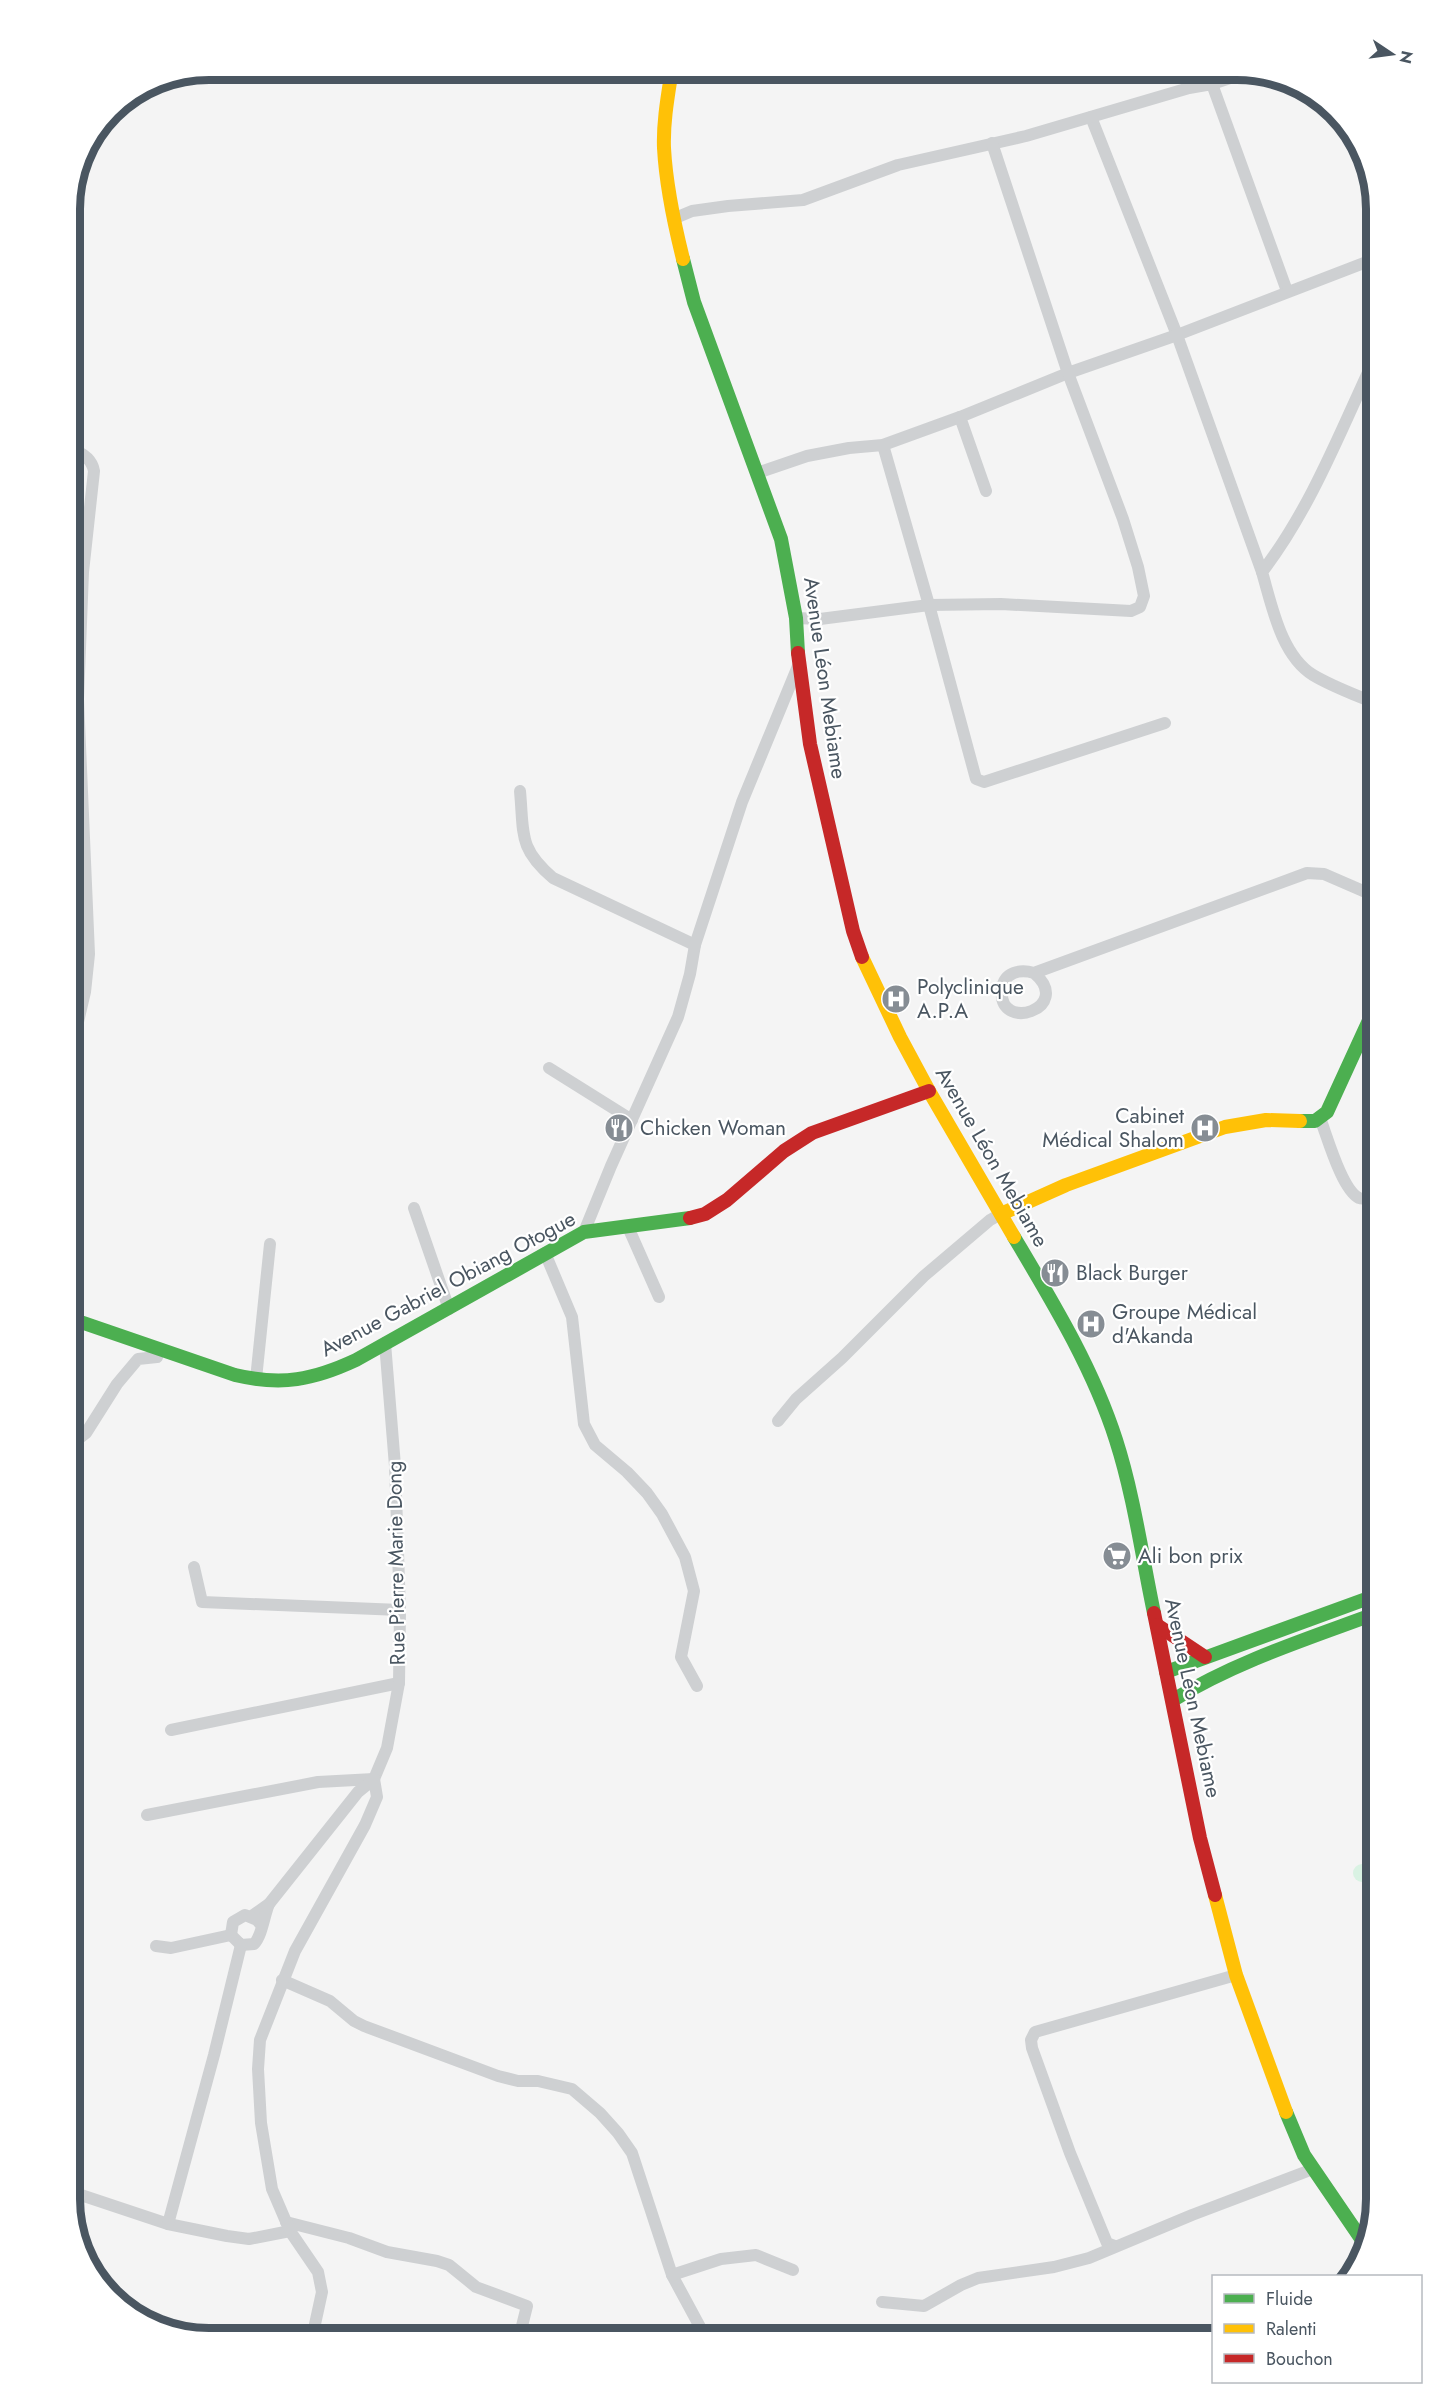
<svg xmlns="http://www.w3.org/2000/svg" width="1446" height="2407" viewBox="0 0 1446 2407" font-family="Jost,sans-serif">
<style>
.green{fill:#d9f2e3}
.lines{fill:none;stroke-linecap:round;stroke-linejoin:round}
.street{stroke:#ced0d2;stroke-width:12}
.fast{stroke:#4caf50;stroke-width:14}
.slow{stroke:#ffc107;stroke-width:14}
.jam{stroke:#c62828;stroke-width:14}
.labels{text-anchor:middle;stroke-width:4.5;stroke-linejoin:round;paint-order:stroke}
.street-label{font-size:21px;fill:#4a5661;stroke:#fff}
.poi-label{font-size:21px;fill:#4a5661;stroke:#fff;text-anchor:start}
.rim{fill:none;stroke:#4a5661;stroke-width:8}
</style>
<rect width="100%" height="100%" fill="#f4f4f4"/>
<circle class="green" cx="1362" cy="1873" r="9"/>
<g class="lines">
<g class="street">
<path d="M1212,84l39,-13"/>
<path d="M1091,117l86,218 85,237"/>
<path d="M1350,132l26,73"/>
<path d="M673,219l19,-8 36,-5 75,-6 95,-35 128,-29 163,-48 23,-4 75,207"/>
<path d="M883,445l46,160 47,174 8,3 181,-59"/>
<path d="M757,473l50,-17 42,-8 34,-3 77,-28"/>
<path d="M986,491l-26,-74 108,-44 109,-38 200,-77"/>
<path d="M796,618l24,1 109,-14 72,-1 130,7 9,-4 4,-11 -6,-29 -15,-48 -55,-146 -76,-230"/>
<path d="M1377,704c-21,-9 -44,-17 -64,-29 -32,-20 -41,-69 -51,-103 50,-65 80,-145 115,-219"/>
<path d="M520,791c4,43 -2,57 33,87l142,67"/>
<path d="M1034,973c41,35 -37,61 -32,16 2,-17 18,-20 32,-16l273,-100 17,1 53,23"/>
<path d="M69,1060l16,-68 4,-38 -11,-255 5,-127 11,-101c-2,-13 -13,-19 -25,-23"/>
<path d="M549,1068l83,52"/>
<path d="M1320,1118c7,18 22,72 39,80 5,2 12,-1 18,-2"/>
<path d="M414,1208l35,101"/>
<path d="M628,1227l31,70"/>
<path d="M584,1232l27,-66 67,-149 12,-43 5,-29 47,-143 56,-136"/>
<path d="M545,1253l27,64 12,107 11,21 32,27 20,21 15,21 23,43 9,34 -13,66 16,29"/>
<path d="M256,1379l14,-135"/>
<path d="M778,1421l18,-22 46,-41 82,-82 66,-56 11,-6"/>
<path d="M69,1454l4,-11 13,-10 31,-49 21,-25 19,-2 2,-7"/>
<path d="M194,1567l8,35 198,8"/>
<path d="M171,1730l228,-47"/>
<path d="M374,1779l13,-31 12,-65 1,-73 -5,-144 -10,-123"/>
<path d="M147,1815l171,-33 56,-3"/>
<path d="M252,1916l17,-12 89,-112 16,-13"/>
<path d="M261,1925l-4,-5 -12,-5 -12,7 -2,13 10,10 13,-1c8,-8 10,-28 15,-40"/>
<path d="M156,1946l15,2 60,-13"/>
<path d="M282,1980l48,21 24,20 10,5 134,50 20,5h20l34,8 28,24 18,20 14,20 40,122 34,63"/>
<path d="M69,2191l99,33 59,12 22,3 41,-8"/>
<path d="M286,2222l63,16 38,14 50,9 12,4 27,22 51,19 -8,32"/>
<path d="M168,2224l46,-169 27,-110"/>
<path d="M1115,2246l-8,-3 -37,-90 -38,-105 -1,-8 4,-8 201,-57"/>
<path d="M672,2275l49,-16 35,-4 37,15"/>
<path d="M882,2302l42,4 37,-21 17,-7 76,-11 35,-9 103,-43 121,-46"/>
<path d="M312,2338l10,-46 -4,-20 -28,-41 -18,-42 -11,-66 -3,-54 2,-29 35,-89 70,-126 12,-28 -3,-18"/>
</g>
<g class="fast">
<path d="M683,259l11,43 87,237 15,79 2,35"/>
<path d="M1300,1121h15l12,-9 50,-109"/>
<path d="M1014,1237c38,64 79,131 102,203 18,56 26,116 38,173"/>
<path d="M69,1318l166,57c47,11 78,5 121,-15l228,-128 106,-14"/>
<path d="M1166,1672l211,-77"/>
<path d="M1173,1700c64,-39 134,-61 204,-87"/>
<path d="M1286,2112l18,43 60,88"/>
</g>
<g class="slow">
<path d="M672,69c-4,26 -9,53 -8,79 2,37 10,75 19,111"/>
<path d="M862,957l38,80 29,54 85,146"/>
<path d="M1001,1214l65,-29 159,-58 41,-7 34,1"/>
<path d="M1215,1895l21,80 50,137"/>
</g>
<g class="jam">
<path d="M798,653l12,91 43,187 9,26"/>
<path d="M690,1218l15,-4 22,-14 57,-49 28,-18 117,-42"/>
<path d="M1154,1613l46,225 15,57"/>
<path d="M1157,1625l48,32"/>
</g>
</g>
<defs>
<g id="hospital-disc" transform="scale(1.5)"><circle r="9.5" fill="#868d94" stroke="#fff"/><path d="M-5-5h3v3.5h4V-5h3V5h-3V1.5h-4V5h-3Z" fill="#fff"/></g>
<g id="restaurant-disc" transform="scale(1.5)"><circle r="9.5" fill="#868d94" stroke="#fff"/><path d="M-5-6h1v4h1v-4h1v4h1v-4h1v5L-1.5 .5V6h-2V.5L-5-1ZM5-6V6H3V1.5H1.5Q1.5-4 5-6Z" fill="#fff"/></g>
<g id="supermarket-disc" transform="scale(1.5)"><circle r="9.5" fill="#868d94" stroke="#fff"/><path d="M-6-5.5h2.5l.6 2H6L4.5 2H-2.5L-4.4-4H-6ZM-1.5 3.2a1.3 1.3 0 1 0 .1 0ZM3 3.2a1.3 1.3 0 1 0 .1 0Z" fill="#fff"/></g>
</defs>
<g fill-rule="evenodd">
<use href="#hospital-disc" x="896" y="999"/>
<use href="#restaurant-disc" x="619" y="1128"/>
<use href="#hospital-disc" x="1205" y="1128"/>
<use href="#restaurant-disc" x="1055" y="1273"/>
<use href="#hospital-disc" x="1091" y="1324"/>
<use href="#supermarket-disc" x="1117" y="1556"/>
</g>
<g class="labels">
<g class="street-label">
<text transform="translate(825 678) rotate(82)" y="7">Avenue Léon Mebiame</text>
<text transform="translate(992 1157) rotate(60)" y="7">Avenue Léon Mebiame</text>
<text transform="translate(448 1284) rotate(-28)" y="7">Avenue Gabriel Obiang Otogue</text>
<text transform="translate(396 1563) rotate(-91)" y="7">Rue Pierre Marie Dong</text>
<text transform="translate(1193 1698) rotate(78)" y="7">Avenue Léon Mebiame</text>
</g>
<g class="poi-label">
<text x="917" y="994">Polyclinique<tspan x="917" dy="24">A.P.A</tspan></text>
<text x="1184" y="1123" text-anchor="end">Cabinet<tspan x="1184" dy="24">Médical Shalom</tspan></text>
<text x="640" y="1135">Chicken Woman</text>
<text x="1076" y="1280">Black Burger</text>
<text x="1112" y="1319">Groupe Médical<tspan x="1112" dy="24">d'Akanda</tspan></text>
<text x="1138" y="1563">Ali bon prix</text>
</g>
</g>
<path d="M0 0H1446V2407H0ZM209 80H1237A129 129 0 0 1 1366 209V2199A129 129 0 0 1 1237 2328H209A129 129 0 0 1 80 2199V209A129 129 0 0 1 209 80Z" fill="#fff" fill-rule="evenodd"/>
<path class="rim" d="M209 80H1237A129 129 0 0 1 1366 209V2199A129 129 0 0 1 1237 2328H209A129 129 0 0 1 80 2199V209A129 129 0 0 1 209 80Z"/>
<rect x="1212" y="2275" width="210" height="108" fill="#ffffff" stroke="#b7bbc0" stroke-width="1.5"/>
<rect x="1224" y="2294" width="30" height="9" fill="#4caf50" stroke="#b7bbc0" stroke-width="1.5"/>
<text x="1266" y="2305" font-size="18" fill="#4a5661">Fluide</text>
<rect x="1224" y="2324" width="30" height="9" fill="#ffc107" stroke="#b7bbc0" stroke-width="1.5"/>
<text x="1266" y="2335" font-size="18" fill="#4a5661">Ralenti</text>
<rect x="1224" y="2354" width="30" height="9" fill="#c62828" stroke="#b7bbc0" stroke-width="1.5"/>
<text x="1266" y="2365" font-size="18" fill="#4a5661">Bouchon</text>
<g transform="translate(1392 54) rotate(103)" stroke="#ffffff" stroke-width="4.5" paint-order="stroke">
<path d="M0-4.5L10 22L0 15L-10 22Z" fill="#4a5661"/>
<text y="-9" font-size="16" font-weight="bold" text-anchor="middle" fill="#4a5661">N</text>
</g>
</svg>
